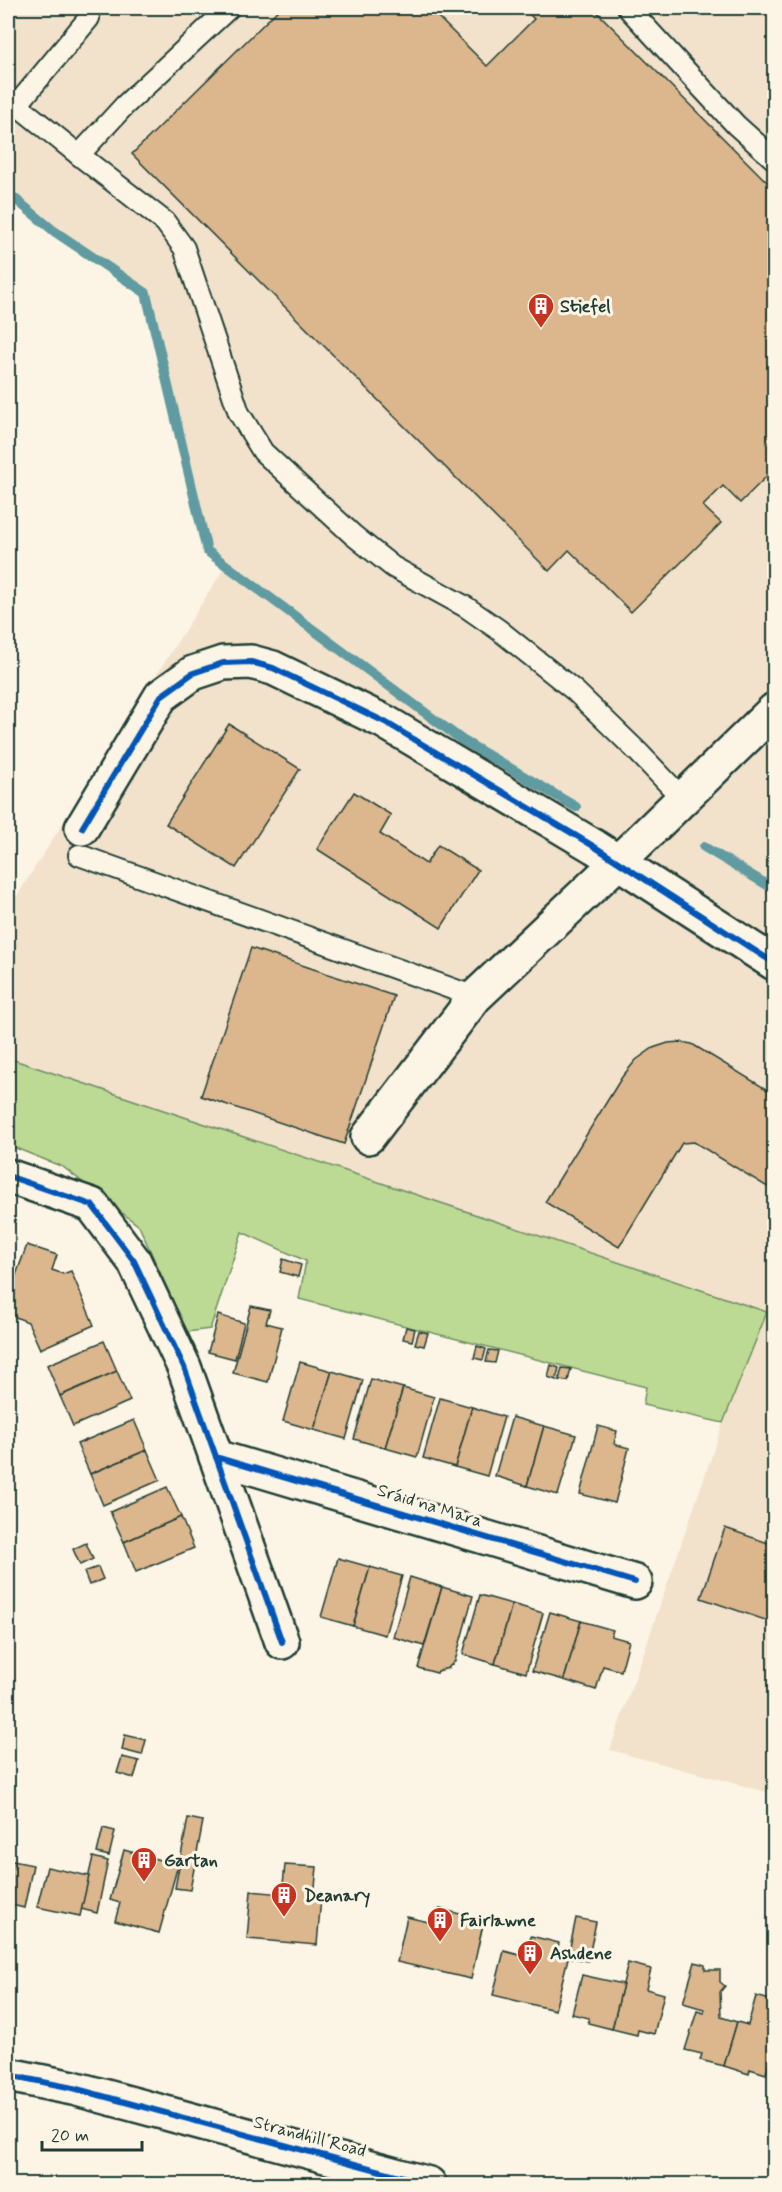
<svg xmlns="http://www.w3.org/2000/svg" width="782" height="2192" viewBox="0 0 782 2192" font-family="Mynerve,sans-serif">
<style>
.built{fill:#f2e2cb}
.green{fill:#bcda93;stroke:#6e8c64;stroke-width:1.5}
.lines{fill:none;stroke-linecap:round;stroke-linejoin:round}
.stream{stroke:#609ba2;stroke-width:10}
.building{fill:#dcb68d;stroke:#1f3d34;stroke-width:1.5}
.lane-casing{stroke:#1f3d34;stroke-width:24}
.street-casing{stroke:#1f3d34;stroke-width:38}
.secondary-casing{stroke:#1f3d34;stroke-width:38}
.lane{stroke:#fcf5e5;stroke-width:20}
.street{stroke:#fcf5e5;stroke-width:33}
.secondary{stroke:#fcf5e5;stroke-width:33}
.cycleway-casing{stroke:#fcf5e5;stroke-width:10}
.cycleway{stroke:#0057b8;stroke-width:6}
.labels{text-anchor:middle;stroke-width:6;stroke-linejoin:round;paint-order:stroke}
.poi-label{font-size:18px;font-weight:bold;fill:#1f3d34;stroke:#fcf5e5;text-anchor:start}
.street-label{font-size:18px;fill:#1f3d34;stroke:#fcf5e5}
</style>
<rect width="100%" height="100%" fill="#fcf5e5"/>
<filter id="ink" filterUnits="userSpaceOnUse"><feTurbulence type="fractalNoise" baseFrequency=".0167" numOctaves="2"/><feDisplacementMap in="SourceGraphic" scale="12" xChannelSelector="R" yChannelSelector="G"/><feConvolveMatrix kernelMatrix="1 2 1 2 8 2 1 2 1" color-interpolation-filters="sRGB"/></filter>
<g filter="url(#ink)">
<path class="built" d="M8,8h766v1786l-164,-44 113,-327 44,-111 -759,-254v-148l218,-345 -19,-14 -61,-258 -92,-62 -46,-38z"/>
<path class="green" d="M8,1058l759,254 -44,111 -80,-18 3,-18 -347,-88 7,-38 -64,-29 -32,97 -23,3 -48,-106 -76,-59 -55,-22z"/>
<g class="lines">
<g class="stream">
<path d="M8,193l46,38 92,62 61,258 255,189 114,67"/>
<path d="M704,847l70,42"/>
</g>
</g>
<g class="building">
<path d="M280,8h149l58,58 47,-47 -11,-11h70l181,181v280l-34,34 -17,-17 -20,20 18,17 -90,89 -62,-62 -20,21 -417,-417z"/>
<path d="M229,724l71,45 -64,99 -70,-44z"/>
<path d="M354,792l37,23 -11,19 46,30 12,-19 40,25 -37,58 -124,-79z"/>
<path d="M251,948l143,48 -50,148 -143,-48z"/>
<path d="M680,1042l12,2 82,50v97l-80,-49 -12,1 -63,104 -74,-45 77,-125 14,-17 17,-12 15,-5z"/>
<path d="M27,1245l30,10 -5,15 11,4 8,-3 23,54 -54,24 -12,-27 -20,-8v-17z"/>
<path d="M283,1259l18,6 -3,12 -18,-5z"/>
<path d="M251,1306l19,4 -4,13 16,4 -14,55 -35,-9z"/>
<path d="M218,1315l26,8 -9,36 -27,-7z"/>
<path d="M406,1327l9,2 -3,12 -9,-2z"/>
<path d="M419,1331l9,2 -4,13 -9,-2z"/>
<path d="M104,1341l13,30 -57,25 -13,-31z"/>
<path d="M477,1346l9,3 -3,11 -9,-2z"/>
<path d="M489,1350l9,1 -3,12 -9,-1z"/>
<path d="M300,1362l32,9 -18,59 -31,-9z"/>
<path d="M551,1365l8,3 -3,12 -8,-3z"/>
<path d="M562,1368l9,1 -3,12 -9,-1z"/>
<path d="M117,1371l13,30 -57,25 -13,-30z"/>
<path d="M332,1371l31,9 -17,59 -32,-9z"/>
<path d="M371,1379l32,9 -18,60 -31,-9z"/>
<path d="M403,1388l31,9 -17,60 -32,-9z"/>
<path d="M440,1398l32,9 -17,60 -32,-9z"/>
<path d="M472,1407l32,10 -17,59 -32,-9z"/>
<path d="M512,1417l32,9 -17,60 -32,-10z"/>
<path d="M134,1420l13,30 -57,24 -13,-30z"/>
<path d="M544,1426l32,9 -18,60 -31,-9z"/>
<path d="M598,1426l19,5 -3,13 15,4 -14,55 -35,-9z"/>
<path d="M147,1450l13,30 -57,25 -13,-31z"/>
<path d="M167,1487l14,30 -57,25 -14,-30z"/>
<path d="M181,1517l13,31 -58,24 -12,-30z"/>
<path d="M725,1528l49,17v78l-73,-25z"/>
<path d="M86,1543l7,16 -13,6 -7,-16z"/>
<path d="M338,1558l32,9 -17,59 -32,-9z"/>
<path d="M98,1567l5,12 -14,6 -5,-13z"/>
<path d="M370,1567l32,9 -17,59 -32,-9z"/>
<path d="M410,1577l32,10 -18,59 -31,-9z"/>
<path d="M442,1587l31,9 -18,65 -7,7 -10,3 -1,2 -19,-5z"/>
<path d="M480,1595l32,9 -17,60 -32,-10z"/>
<path d="M512,1604l31,9 -17,60 -31,-9z"/>
<path d="M550,1612l31,9 -17,59 -32,-9z"/>
<path d="M581,1621l32,9 -2,6 18,5 -8,30 -18,-5 -7,24 -32,-10z"/>
<path d="M125,1735l21,5 -4,15 -20,-5z"/>
<path d="M122,1757l17,4 -5,17 -17,-5z"/>
<path d="M188,1818l15,3 -13,69 -15,-2z"/>
<path d="M103,1828l12,3 -6,25 -12,-3z"/>
<path d="M124,1850l54,15 -19,68 -44,-12 5,-18 -10,-3z"/>
<path d="M93,1857l15,4 -11,52 -16,-4z"/>
<path d="M8,1860l25,5 -9,43 -16,-4z"/>
<path d="M285,1865l32,2 -3,30h7l-4,48 -70,-6 4,-48 31,3z"/>
<path d="M47,1867l42,9 -9,40 -43,-9z"/>
<path d="M440,1909l44,11 -13,59 -74,-17 10,-45 30,7z"/>
<path d="M576,1918l20,4 -8,39 -20,-4z"/>
<path d="M531,1936l28,7 -3,12 12,3 -13,52 -62,-15 11,-44 23,6z"/>
<path d="M695,1962l10,3v5h15v12l5,4 -5,6 1,25 16,5 -13,44 -24,-6 2,-6 -17,-4 12,-39 7,2v-4l-21,-6z"/>
<path d="M628,1963l23,6 -5,20 18,5 -10,40 -16,-4 -1,5 -25,-6z"/>
<path d="M582,1975l41,9 -11,45 -24,-6 1,-5 -17,-4z"/>
<path d="M756,1996l18,5v44l-8,29 -16,-5 -1,5 -25,-8 13,-44 11,3z"/>
</g>
<g class="lines">
<g class="lane-casing">
<g id="lane">
<path d="M229,8l-104,97 -46,50 86,67 19,26 55,165 24,39 90,83 40,32 73,40 33,23 76,61 63,61 45,47"/>
<path d="M628,8l108,117 38,34"/>
<path d="M79,155l-62,-50 72,-87"/>
<path d="M79,855l396,142"/>
</g>
</g>
<g class="street-casing">
<g id="street">
<path d="M82,828l79,-132 32,-23 30,-10 28,-1 22,6 112,54 210,125 179,116"/>
<path d="M368,1137l107,-140 143,-135 156,-152"/>
<path d="M8,1176l84,29 42,56 50,106 98,275"/>
<path d="M216,1457l419,125"/>
</g>
</g>
<g class="secondary-casing">
<path id="secondary" d="M8,2075l65,13 356,96"/>
</g>
<use href="#lane" class="lane"/>
<use href="#street" class="street"/>
<use href="#secondary" class="secondary"/>
<g class="cycleway-casing">
<g id="cycleway">
<path d="M82,828l79,-132 32,-23 30,-10 28,-1 22,6 112,54 210,125 179,116"/>
<path d="M8,1176l84,29 42,56 50,106 98,275"/>
<path d="M216,1457l419,125"/>
<path d="M8,2075l65,13 356,96"/>
</g>
</g>
<use href="#cycleway" class="cycleway"/>
</g>
</g>
<defs>
<g id="building-pin" transform="scale(1.35)"><path d="M0 17L-7.5 6A9.5 9.5 0 1 1 7.5 6Z" fill="#c8321e" stroke="#fcf5e5"/><path d="M-4-6H4V6H1V3H-1V6H-4ZM-2.5-4.3h1.7v1.8h-1.7ZM.8-4.3h1.7v1.8H.8ZM-2.5-1h1.7V.8h-1.7ZM.8-1h1.7V.8H.8Z" fill="#fff"/></g>
</defs>
<g fill-rule="evenodd">
<use href="#building-pin" x="541" y="306"/>
<use href="#building-pin" x="144" y="1860"/>
<use href="#building-pin" x="284" y="1895"/>
<use href="#building-pin" x="440" y="1920"/>
<use href="#building-pin" x="530" y="1953"/>
</g>
<g class="labels">
<g class="poi-label">
<text x="560" y="312">Stiefel</text>
<text x="164" y="1866">Gartan</text>
<text x="304" y="1901">Deanary</text>
<text x="460" y="1926">Fairlawne</text>
<text x="550" y="1959">Ashdene</text>
</g>
<g class="street-label">
<text transform="translate(430 1505) rotate(17)" y="6">Sráid na Mara</text>
<text transform="translate(310 2136) rotate(15)" y="6">Strandhill Road</text>
</g>
</g>
<rect width="782" height="2192" fill="none" stroke="#fcf5e5" stroke-width="30"/>
<rect x="15" y="15" width="752" height="2162" fill="none" stroke="#1f3d34" stroke-width="2" filter="url(#ink)"/>
<path d="M42 2141v9h100v-9" fill="none" stroke="#1f3d34" stroke-width="3"/>
<text x="51" y="2141" font-size="18" fill="#1f3d34" stroke="#fcf5e5" stroke-width="4.5" paint-order="stroke">20 m</text>
</svg>
